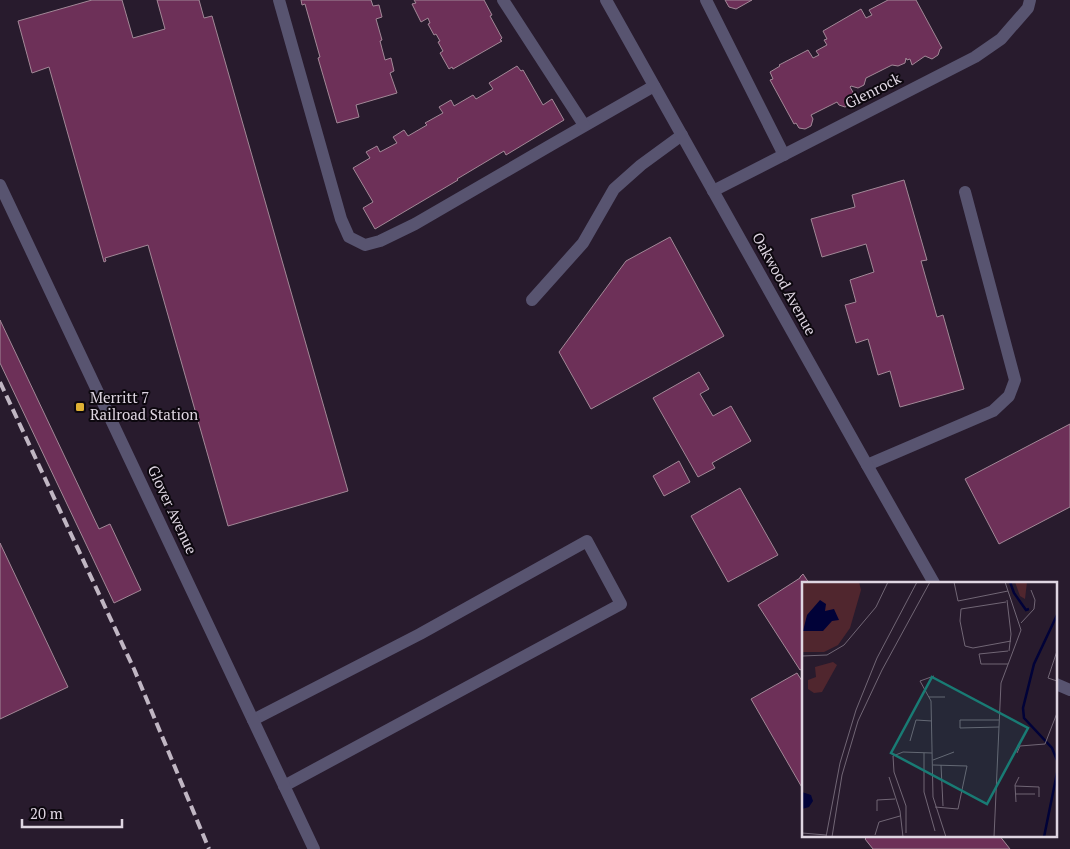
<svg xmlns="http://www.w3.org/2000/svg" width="1070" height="849" viewBox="0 0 1070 849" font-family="'PT Serif',serif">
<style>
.building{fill:#6d3058;stroke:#a28897}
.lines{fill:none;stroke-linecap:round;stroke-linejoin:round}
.service{stroke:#585470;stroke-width:12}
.minor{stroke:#585470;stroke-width:12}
.tertiary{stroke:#585470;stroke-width:12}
.rail{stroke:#c0b6c3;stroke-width:4;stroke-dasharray:10 5;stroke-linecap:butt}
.poi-dot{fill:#dfb034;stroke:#0d080f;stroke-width:2}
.labels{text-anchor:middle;stroke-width:4;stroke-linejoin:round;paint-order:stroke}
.street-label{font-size:15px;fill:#dfd6e2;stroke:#0d080f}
.poi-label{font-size:15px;fill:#dfd6e2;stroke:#0d080f;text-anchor:start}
.inset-river{fill:none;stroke:#010238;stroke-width:2.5}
.inset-road{fill:none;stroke:#716675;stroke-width:1}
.view{fill:#197b74;fill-opacity:0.15;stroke:#197b74;stroke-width:2.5}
.inset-edge{fill:none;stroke:#dfd6e2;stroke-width:2.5}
</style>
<rect width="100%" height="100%" fill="#281b2d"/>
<g class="building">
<path d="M92,0h30l11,38 32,-9 -8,-29h42l5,18 8,-2 136,475 -120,35 -80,-281 -43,13 1,3 -2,1 -55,-195 -17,6 -14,-52z"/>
<path d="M301,0h70l2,6 6,-1 3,12 -6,2 6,21 -2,1 5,19 6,-2 3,13 -4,2 7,20 -41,12 3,12 -22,6 -19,-65 2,-1 -15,-53 -3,1z"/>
<path d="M414,0h70l8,15 -2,1 12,22 -2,2 2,1 -49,28 -1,-2 -3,2 -9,-16 3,-2 -5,-9 2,-1 -4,-7 -2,1 -6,-11 2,-1 -2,-5 -7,4 -9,-18 4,-1z"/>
<path d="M725,0h27l-16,9 -7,-2z"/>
<path d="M888,0h28l26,48 -2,1 -2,6 -6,4 -7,-3 -13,9 -2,-6 -3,1 -1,-2 -1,5 -7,3 -6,-1 -26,13 -2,7 -6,3 -7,-2 -1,1 4,7 -2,1 1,3 -1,6 -7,3 -6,-2 -2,-3 -26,13 2,4 -2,7 -6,3 -6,-1 -3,-5 -2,1 -24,-44 3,-1 -3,-7 10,-6 -1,-1 29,-15 5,8 6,-3 -3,-4 11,-6 -3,-5 3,-1 -4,-8 38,-22 5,9 6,-3 -3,-5z"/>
<path d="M517,66l4,5 2,-1 20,35 9,-6 12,21 -58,35 -2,-4 -47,28 1,1 -83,49 -12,-21 10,-6 -20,-34 17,-10 -4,-6 11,-6 3,6 17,-9 -4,-6 11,-7 4,6 19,-11 -2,-2 18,-10 -4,-6 12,-7 3,6 19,-11 3,4 17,-10 -4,-6z"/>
<path d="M904,180l23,80 -6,1 16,56 6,-2 21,74 -64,18 -10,-36 -12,4 -10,-36 -12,4 -11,-38 11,-3 -6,-22 24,-8 -8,-28 -44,13 -11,-38 44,-12 -3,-12z"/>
<path d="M670,237l54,99 -133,73 -32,-57 67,-91z"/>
<path d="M0,320l99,209 11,-5 31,66 -27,13 -114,-240z"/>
<path d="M699,372l10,17 -9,5 13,22 18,-10 20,35 -39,22 3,5 -17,9 -45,-79z"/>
<path d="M1070,424v83l-71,37 -34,-65z"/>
<path d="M679,461l11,21 -26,14 -11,-20z"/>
<path d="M740,488l38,67 -50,27 -37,-66z"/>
<path d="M0,543l68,144 -68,32z"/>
<path d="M803,574l6,9h-5v85l-4,2 -42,-65 42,-27v-1z"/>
<path d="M797,673l7,11v107l-53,-92z"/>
<path d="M869,835h130l11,14h-137l-8,-10z"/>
</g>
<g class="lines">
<g class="service">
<path d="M279,0l62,219 8,18 16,8 15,-4 35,-17 136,-79 103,-59"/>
<path d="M503,0l81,125"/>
<path d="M706,0l78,155"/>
<path d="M713,191l262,-134 26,-18 27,-31 2,-8"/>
<path d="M532,300l51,-57 31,-54 27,-24 41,-30"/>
<path d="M867,465l126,-54 16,-15 6,-16 -50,-188"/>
<path d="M1056,684l14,6"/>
<path d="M253,720l167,-86 167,-93 34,63 -337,182"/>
</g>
<path class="minor" d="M606,0l261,465 67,118"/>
<path class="tertiary" d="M0,185l314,664"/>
<path class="rail" d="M0,382l134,287 75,180"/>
</g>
<rect class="poi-dot" x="75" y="402" width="10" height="10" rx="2.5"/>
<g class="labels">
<g class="street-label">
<text transform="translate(873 91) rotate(-27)" y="5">Glenrock</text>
<text transform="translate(784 284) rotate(61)" y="5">Oakwood Avenue</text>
<text transform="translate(172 510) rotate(65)" y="5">Glover Avenue</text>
</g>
<g class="poi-label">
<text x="90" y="403">Merritt 7<tspan x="90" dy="17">Railroad Station</tspan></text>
</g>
</g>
<g transform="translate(802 582)">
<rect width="255" height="255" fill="#281b2d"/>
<path d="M0,0h57l2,8 -11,38 -12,17 -14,7h-22zM213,0h12l-2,17 -5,-3zM31,80l4,3 -15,27 -8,1 -6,-4v-9l8,-3 -1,-10z" fill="#50262e"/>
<path d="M18,18l6,4 -1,7 9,-2 5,11 -7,1 -9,10h-20l4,-16zM0,210l9,3 2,6 -4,6 -7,2z" fill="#010238"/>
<path class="inset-river" d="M208,0l4,11 12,17 3,-1M255,33l-23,49 -11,44 1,10 28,30 5,12M242,255l13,-64"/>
<path class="inset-road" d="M152,0l4,19 50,-10M205,18l4,34 -2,17M204,20l-45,7 -1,12 5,25 8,2 38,-7M219,41l13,-14 1,-9 -4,-10M255,69l-9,27 9,3M0,74l25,-1 17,-10 32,-38 12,-25M206,82h-27l-2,-10 29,-3M132,94l-14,5 11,20 2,96 13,40M127,115h16M197,145l-39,1v-8h39M108,159l6,-21 16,1M122,171v39l11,39M215,171l3,-7 25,-2 12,-31M131,178l21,-8M131,183l34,1 -9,43 -23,-2M139,183l2,41M87,195l11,34 3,26M213,204l24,1v10M213,212h20M214,220l-1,-17 4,-8M75,229v-11l18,-1M0,251l24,2M104,251v-27l-12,-34 -1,-16 10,-4 29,1M73,253l4,-13 21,-6M24,255l14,-74 16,-53 21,-52 40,-76M30,255l10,-62 16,-54 24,-51 48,-88M192,255l7,-154 20,-53 -16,-48"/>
<path class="view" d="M130,95l96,51 -41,76 -96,-51z"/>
<rect width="255" height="255" class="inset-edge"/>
</g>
<path d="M22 819v8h100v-8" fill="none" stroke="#dfd6e2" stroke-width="2.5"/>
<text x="30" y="819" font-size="15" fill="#dfd6e2" stroke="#0d080f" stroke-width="4" paint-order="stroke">20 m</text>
</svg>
